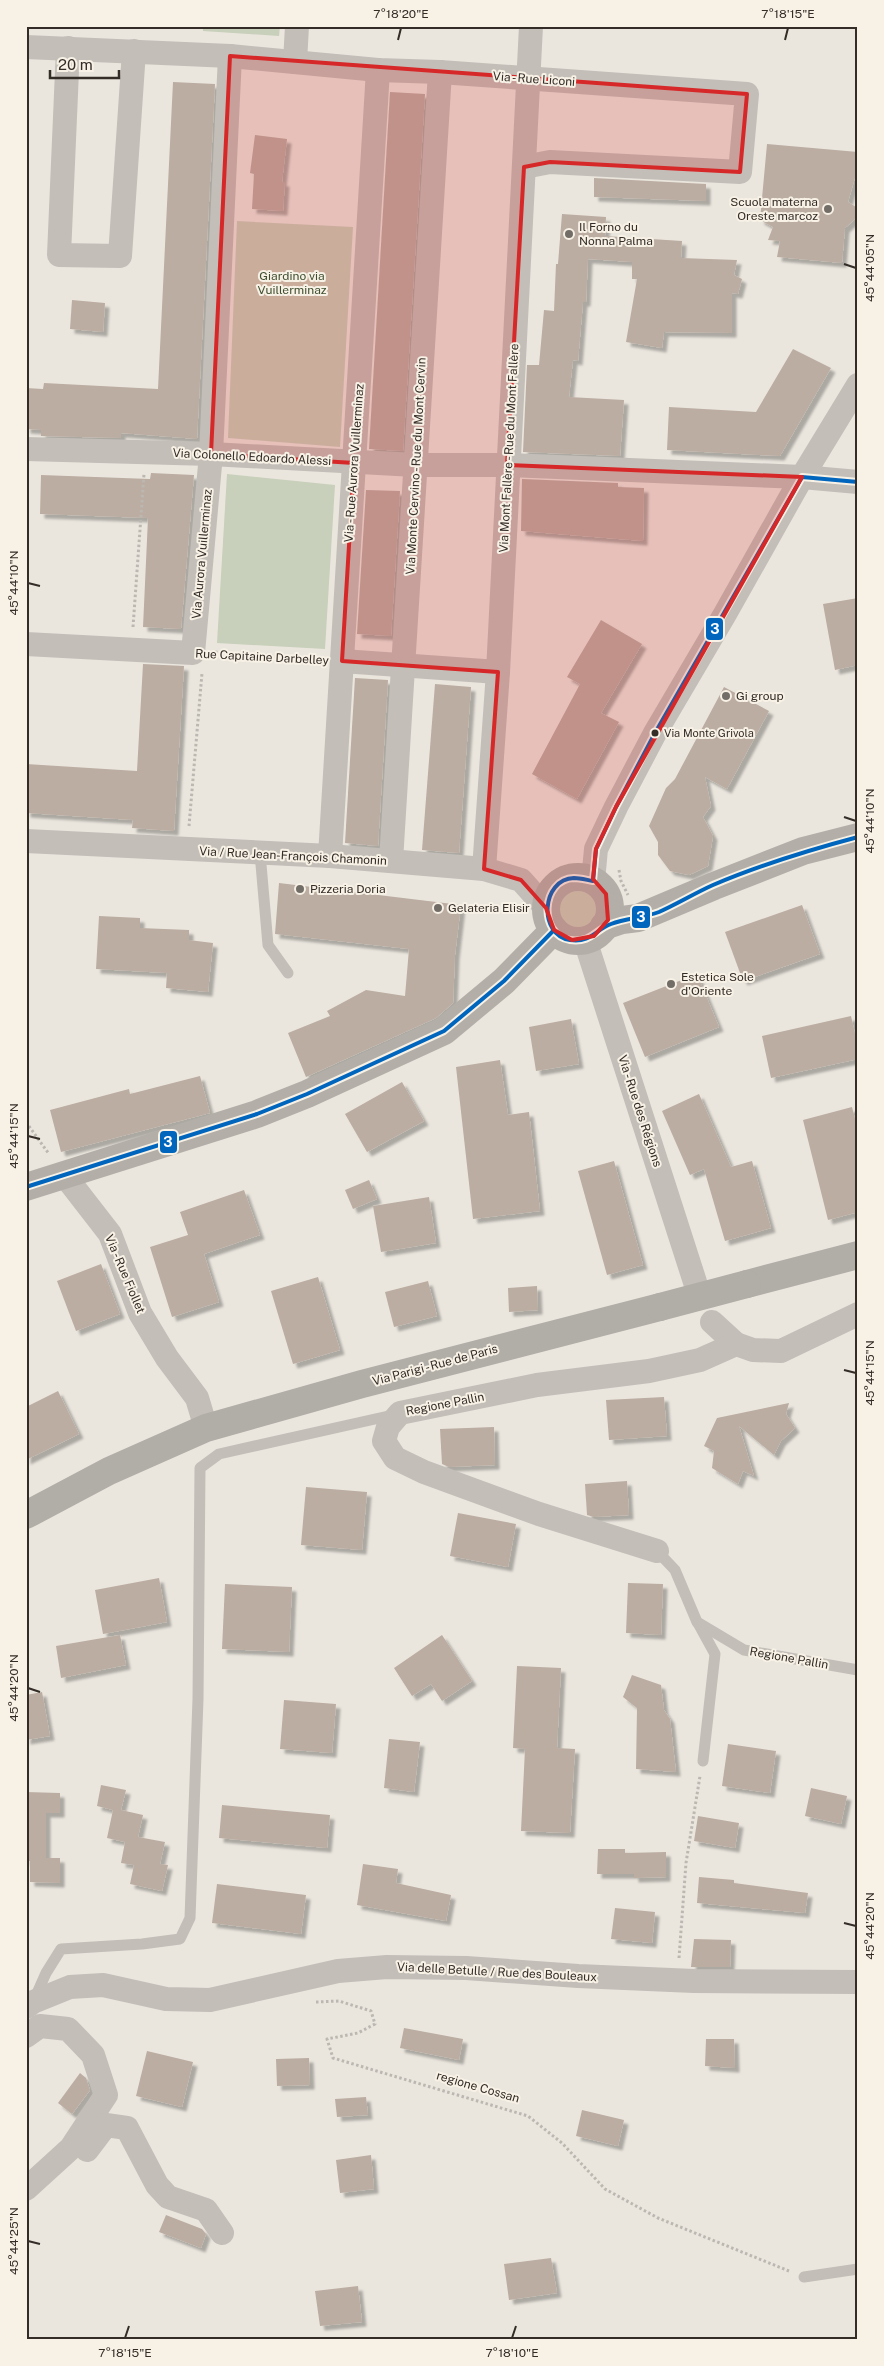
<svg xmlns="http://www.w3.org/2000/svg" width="884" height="2366" viewBox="0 0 884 2366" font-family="'Public Sans',sans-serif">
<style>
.green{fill:#c8cfba}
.building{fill:#bcada2;filter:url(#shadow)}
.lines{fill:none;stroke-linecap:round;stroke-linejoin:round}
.path{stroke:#bbb7b1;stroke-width:3;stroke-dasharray:2.5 2.5;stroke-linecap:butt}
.lane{stroke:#c3beb8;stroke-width:11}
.street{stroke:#c3beb8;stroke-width:24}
.secondary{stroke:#b3afa8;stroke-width:28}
.primary{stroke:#b1ada7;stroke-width:28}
.primary-bridge{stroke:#b1ada7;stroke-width:28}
.bus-1-casing{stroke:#f7f1e6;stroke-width:8}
.bus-1{stroke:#0065bd;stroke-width:4}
.marked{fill:#d62828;fill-opacity:0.2;stroke:#d62828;stroke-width:4;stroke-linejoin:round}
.ticks{fill:none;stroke:#332c27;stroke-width:2}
.poi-dot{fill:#736d67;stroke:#f7f1e6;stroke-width:2}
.bus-dot{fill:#332c27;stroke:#f7f1e6;stroke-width:2}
.labels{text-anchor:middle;stroke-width:4;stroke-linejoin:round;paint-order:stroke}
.bus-label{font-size:11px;fill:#332c27;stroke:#f7f1e6;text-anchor:start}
.street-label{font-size:12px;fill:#332c27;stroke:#f7f1e6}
.poi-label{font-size:12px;fill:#332c27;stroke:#f7f1e6;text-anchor:start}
.park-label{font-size:12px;fill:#3d4e2e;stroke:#f7f1e6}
.line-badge{stroke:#f7f1e6;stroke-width:2}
.badge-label{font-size:14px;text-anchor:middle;font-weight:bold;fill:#fff}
.neatline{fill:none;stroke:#332c27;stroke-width:2}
.ticks-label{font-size:12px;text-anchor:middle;fill:#332c27}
</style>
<defs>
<filter id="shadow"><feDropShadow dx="4.5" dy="4.5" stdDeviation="1" flood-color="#0004"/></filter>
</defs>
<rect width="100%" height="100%" fill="#eae6de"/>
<g class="green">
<path d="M203,26h77l-1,10 -76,-5z"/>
<path d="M237,221l116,6 -13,220 -112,-9z"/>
<path d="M227,474l108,11 -10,164 -108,-6z"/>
<circle cx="577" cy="909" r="21"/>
</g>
<g class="building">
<path d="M173,82l42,2 -18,355 -76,-6v5l-80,-2v-6l-15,-1v-41l17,1 1,-6 114,6z"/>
<path d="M390,92l35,2 -22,357 -34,-2z"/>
<path d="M255,135l32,4 -5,43h3l-2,29 -31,-2 2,-35 -4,-1z"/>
<path d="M767,144l91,8v15l-10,35 8,5 -1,12 -10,9 -3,35 -65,-6 3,-16 -12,-1 5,-13 -13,-7z"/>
<path d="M594,178l112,6v17l-112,-4z"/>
<path d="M562,214l44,3 -1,19 77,5 -1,17 56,2 -3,15 8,4 -4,15 -6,-1v40l-68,-1 -2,16 -36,-6 11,-63h-5v-17l-44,-3 -2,43h-3l-5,59 -5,-1 -4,37 55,3 -4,56 -97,-4 4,-87h12l5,-55 10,1 2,-47h2z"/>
<path d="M72,300l33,3 -2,29 -33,-3z"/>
<path d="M793,349l38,19 -51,88 -113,-6 2,-43 87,5z"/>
<path d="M151,473l43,2 -13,154 -38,-2 5,-109 -108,-4 1,-39 109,4z"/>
<path d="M522,479l96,4v4l26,1 -1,53 -122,-10z"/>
<path d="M366,490l34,1 -9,145 -34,-2z"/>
<path d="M858,598v67l-23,5 -12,-66z"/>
<path d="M601,620l41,24 -41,69 18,9 -42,77 -45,-25 48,-90 -13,-7z"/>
<path d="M143,664l41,2 -10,165 -42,-3 1,-8 -107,-7v-49l111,7z"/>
<path d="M355,678l33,2 -10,166 -33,-3z"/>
<path d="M435,684l36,3 -12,166 -37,-3z"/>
<path d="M724,687l45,24 -42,78 -22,-12 6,29 -8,11 10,19 -5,30 -19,9 -19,-4 -12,-16v-13l-9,-16 17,-38 9,-9z"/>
<path d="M279,883l182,22 -6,50 -2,48 -17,15 -130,59 -18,-44 42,-17 -3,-5 39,-21 39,6 4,-47 -134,-15z"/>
<path d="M802,905l18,49 -77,27 -18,-49z"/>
<path d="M99,916l41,2v10l49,2v10l24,3 -5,49 -42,-4 1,-15 -71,-4z"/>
<path d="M697,974l22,53 -74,30 -22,-54z"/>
<path d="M851,1016l7,31v12l-87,19 -9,-42z"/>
<path d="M571,1019l8,45 -43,7 -7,-44z"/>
<path d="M500,1060l8,55 21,-3 11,99 -67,8 -17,-152z"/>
<path d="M200,1076l10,37 -149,39 -11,-42 79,-21 1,5z"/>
<path d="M402,1082l22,39 -57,31 -22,-38z"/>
<path d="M699,1094l32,73 21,-6 19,67 -46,13 -21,-72 -14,6 -28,-64z"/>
<path d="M852,1107l6,24v81l-30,8 -25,-100z"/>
<path d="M614,1161l29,104 -36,10 -29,-104z"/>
<path d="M369,1180l8,19 -24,10 -8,-19z"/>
<path d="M244,1190l16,45 -56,19 15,48 -47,15 -22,-70 38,-12 -8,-23z"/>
<path d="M429,1197l7,46 -55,9 -8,-46z"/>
<path d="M101,1264l19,50 -44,17 -19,-50z"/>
<path d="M318,1277l22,73 -47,14 -22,-73z"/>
<path d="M428,1281l9,35 -43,11 -9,-35z"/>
<path d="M537,1286l1,24 -29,2 -1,-24z"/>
<path d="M58,1391l21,43 -53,26v-53z"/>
<path d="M664,1397l3,39 -58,4 -3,-40z"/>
<path d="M789,1403l-3,11 9,14 -14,13 -7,14 -35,-29 15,50 -11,-5 -5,13 -26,-16 2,-17 -10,-5 13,-28z"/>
<path d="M494,1427l1,38 -46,2 -7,-3 -2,-35z"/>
<path d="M627,1481l2,34 -35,2 -7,-2 -2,-31z"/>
<path d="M306,1487l61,5 -5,58 -61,-5z"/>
<path d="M458,1513l58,11 -8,43 -58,-11z"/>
<path d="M159,1578l8,44 -64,12 -8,-44z"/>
<path d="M628,1583l35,1 -2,51 -35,-2z"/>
<path d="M225,1584l67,3 -3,65 -67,-3z"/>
<path d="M120,1635l6,30 -65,13 -5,-32z"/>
<path d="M442,1635l30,46 -30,20 -11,-17 -19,12 -18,-28z"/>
<path d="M517,1666l44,2 -4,80 18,1 -5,84 -49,-2 4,-82 -12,-1z"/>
<path d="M632,1675l29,10 3,25 6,9 6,53 -40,-3 1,-61 -14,-11z"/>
<path d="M42,1692l8,44 -24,4v-45z"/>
<path d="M284,1700l52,4 -4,49 -52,-4z"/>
<path d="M389,1739l31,3 -6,50 -30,-4z"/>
<path d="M728,1744l48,7 -6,42 -48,-7z"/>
<path d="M101,1785l25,5 -5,20 22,5 -5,22 27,5 -5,22 8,1 -6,26 -32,-7 4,-19 -13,-2 4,-21 -18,-4 6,-28 -16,-4z"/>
<path d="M811,1788l36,8 -6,28 -36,-8z"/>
<path d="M26,1792l34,1v20h-14v45h14v25l-30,-1v-21h-4z"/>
<path d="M222,1805l108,10 -3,33 -108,-10z"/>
<path d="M698,1816l41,7 -4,25 -41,-7z"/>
<path d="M598,1849h27v4l41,-1v25l-32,1v-4h-37z"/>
<path d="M363,1864l35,5 -2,14 55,12 -5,26 -89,-16z"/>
<path d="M699,1877l35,3v3l74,10 -3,20 -108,-10z"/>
<path d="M217,1884l89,11 -5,39 -89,-11z"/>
<path d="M615,1908l40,4 -3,31 -41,-4z"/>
<path d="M694,1939l37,1 -1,27h-39z"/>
<path d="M404,2028l59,11 -4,21 -59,-12z"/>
<path d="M706,2039h28l1,29 -30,-2z"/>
<path d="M147,2051l46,11 -11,45 -46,-11z"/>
<path d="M309,2058l1,27 -33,1 -1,-27z"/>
<path d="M80,2073l6,5 4,12 -18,24 -14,-11z"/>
<path d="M366,2097l2,18 -31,2 -2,-18z"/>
<path d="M582,2110l42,10 -6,26 -42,-10z"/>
<path d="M371,2155l3,34 -34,4 -4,-33z"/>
<path d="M166,2215l36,14 4,5 -5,14 -42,-16z"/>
<path d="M551,2258l6,35 -48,7 -5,-36z"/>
<path d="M358,2286l4,36 -42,4 -5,-35z"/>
</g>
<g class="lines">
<g class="path">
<path d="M133,627l11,-153"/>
<path d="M215,652l104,7"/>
<path d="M189,826l13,-153"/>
<path d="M619,870l2,11 7,14"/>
<path d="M26,1122l23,32"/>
<path d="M679,1958l7,-95 14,-87"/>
<path d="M316,2002l23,-1 32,10 4,13 -17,9 -31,6 6,19 195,58 34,27 43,46 53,29 131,53"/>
</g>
<g class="lane">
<path d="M260,853l8,92 20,28"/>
<path d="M657,1551l18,19 22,52 47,28 114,20"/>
<path d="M698,1623l17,31 -12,107"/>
<path d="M34,2000l12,-27 15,-24 81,-5 38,-5 10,-21 8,-219 2,-231 19,-14 174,-39"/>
<path d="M804,2277l54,-8"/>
</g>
<g class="street">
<path d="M26,47l204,9 148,14 62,2 307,22 -7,78 -190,-10 -26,5"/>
<path d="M68,48l-9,207 61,1 14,-205"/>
<path d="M295,62l2,-36"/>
<path d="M26,449l185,5 204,11h92l295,12 56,5"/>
<path d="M26,644l167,9 18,-199 19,-398"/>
<path d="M342,661l156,11"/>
<path d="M26,841l304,15 154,13 37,11 25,28"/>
<path d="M330,856l48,-786"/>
<path d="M391,861l49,-789"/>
<path d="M484,869l14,-197 33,-646"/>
<path d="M593,881l3,-32 20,-42 39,-74 70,-119 77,-137 56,-92"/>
<path d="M585,940l110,342"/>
<path d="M65,1176l45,58 30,79 27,45 30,40 9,30"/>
<path d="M712,1322l24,22"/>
<path d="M657,1551l-118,-37 -115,-42 -29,-14 -11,-17 4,-14 12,-14 137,-28 112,-14 51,-11 36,-16 17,6 28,1 77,-37"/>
<path d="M26,2007l7,-5 37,-15 33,-2 63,14 44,1 128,-29 49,-4 79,1 112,8 116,5 164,1"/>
<path d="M26,2036l14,-10 28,3 25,26 13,40 -35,53 -45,41"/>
<path d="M87,2150l19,-25 21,3 30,57 11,12 38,13 16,23"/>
</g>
<g class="secondary">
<circle cx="578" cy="909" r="32"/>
<path d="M604,926l18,-6 16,-2 76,-32 89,-35 55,-14"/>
<path d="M26,1187l231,-73 50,-20 137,-63 60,-50 50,-51"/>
</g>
<g class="primary">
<path d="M747,1284l111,-29"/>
<path d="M26,1515l83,-44 97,-43 156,-44 298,-77"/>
</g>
<path class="primary-bridge" d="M660,1307l87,-23"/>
<g class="bus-1-casing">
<g id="bus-1">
<path d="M858,482l-56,-5 -147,256 -39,74 -20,42 -3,32c-6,-1 -13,-3 -19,-3 -33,1 -36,57 -4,62 21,3 25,-10 41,-16 15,-6 32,-6 48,-12 18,-8 36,-19 54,-27 47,-20 96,-35 145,-48"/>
<path d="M26,1187l231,-73 50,-20 137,-63 60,-50 50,-51"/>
</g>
</g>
<use href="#bus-1" class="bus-1"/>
</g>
<path class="marked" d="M230,56l517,38 -7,78 -190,-10 -26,5 -17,298 295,12 -186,330 -20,42 -3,30 13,15 2,26 -14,16 -22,4 -18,-10 -8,-22 -25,-28 -37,-11 14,-197 -156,-11 12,-198 -143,-9z"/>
<path class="ticks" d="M398,40l3,-12M785,40l3,-12M844,264l12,4M28,583l12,3M844,817l12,4M28,1136l12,3M844,1370l12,3M28,1688l12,4M844,1923l12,3M28,2241l12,3M125,2338l4,-12M512,2338l4,-12"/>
<g class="poi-dot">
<circle cx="828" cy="209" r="5"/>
<circle cx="569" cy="234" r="5"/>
<circle cx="726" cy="696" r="5"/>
<circle cx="300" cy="889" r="5"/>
<circle cx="438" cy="908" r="5"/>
<circle cx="671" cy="984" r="5"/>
</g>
<circle class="bus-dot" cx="655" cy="733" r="4.5"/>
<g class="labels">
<g class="bus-label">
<text x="664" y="737">Via Monte Grivola</text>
</g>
<g class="street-label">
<text transform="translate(534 79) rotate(4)" y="4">Via - Rue Liconi</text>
<text transform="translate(509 448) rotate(-87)" y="4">Via Mont Fallère - Rue du Mont Fallère</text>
<text transform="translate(252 457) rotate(3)" y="4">Via Colonello Edoardo Alessi</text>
<text transform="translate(354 463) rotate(-86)" y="4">Via - Rue Aurora Vuillerminaz</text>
<text transform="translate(416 466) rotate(-87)" y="4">Via Monte Cervino - Rue du Mont Cervin</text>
<text transform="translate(202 554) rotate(-85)" y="4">Via Aurora Vuillerminaz</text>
<text transform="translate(262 657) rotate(3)" y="4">Rue Capitaine Darbelley</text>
<text transform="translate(293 856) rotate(3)" y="4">Via / Rue Jean-François Chamonin</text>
<text transform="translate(640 1111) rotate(72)" y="4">Via - Rue des Régions</text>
<text transform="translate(125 1274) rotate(67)" y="4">Via - Rue Fiollet</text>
<text transform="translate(435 1365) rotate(-15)" y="4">Via Parigi - Rue de Paris</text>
<text transform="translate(445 1404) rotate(-11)" y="4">Regione Pallin</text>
<text transform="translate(789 1658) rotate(10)" y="4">Regione Pallin</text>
<text transform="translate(497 1972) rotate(3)" y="4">Via delle Betulle / Rue des Bouleaux</text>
<text transform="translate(478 2087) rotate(16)" y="4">regione Cossan</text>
</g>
<g class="poi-label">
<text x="818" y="206" text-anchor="end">Scuola materna<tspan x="818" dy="14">Oreste marcoz</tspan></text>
<text x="579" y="231">Il Forno du<tspan x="579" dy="14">Nonna Palma</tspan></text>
<text x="736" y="700">Gi group</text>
<text x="310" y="893">Pizzeria Doria</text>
<text x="448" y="912">Gelateria Elisir</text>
<text x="681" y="981">Estetica Sole<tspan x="681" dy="14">d'Oriente</tspan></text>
</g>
<g class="park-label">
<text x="292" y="280">Giardino via<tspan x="292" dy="14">Vuillerminaz</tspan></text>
</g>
</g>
<g class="line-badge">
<rect x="705" y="617" width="19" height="24" rx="5" fill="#0065bd"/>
<rect x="631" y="905" width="20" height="24" rx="5" fill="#0065bd"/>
<rect x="159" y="1130" width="19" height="24" rx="5" fill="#0065bd"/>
</g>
<g class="badge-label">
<text x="715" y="634">3</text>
<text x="641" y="922">3</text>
<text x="168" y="1147">3</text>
</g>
<rect width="884" height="2366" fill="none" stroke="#f7f1e6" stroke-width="55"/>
<path d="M50 70v8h69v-8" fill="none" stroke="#332c27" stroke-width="2.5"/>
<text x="58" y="70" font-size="15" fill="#332c27" stroke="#f7f1e6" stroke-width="4" paint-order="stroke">20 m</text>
<rect x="28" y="28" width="828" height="2310" class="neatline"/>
<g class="ticks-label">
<text x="401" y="18">7°18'20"E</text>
<text x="788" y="18">7°18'15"E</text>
<text transform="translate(870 268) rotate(-90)" y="4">45°44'05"N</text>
<text transform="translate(14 583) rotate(-90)" y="4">45°44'10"N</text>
<text transform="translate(870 821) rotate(-90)" y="4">45°44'10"N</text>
<text transform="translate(14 1136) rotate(-90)" y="4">45°44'15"N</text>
<text transform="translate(870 1373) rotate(-90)" y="4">45°44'15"N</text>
<text transform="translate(14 1688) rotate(-90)" y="4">45°44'20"N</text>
<text transform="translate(870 1926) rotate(-90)" y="4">45°44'20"N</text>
<text transform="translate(14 2241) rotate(-90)" y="4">45°44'25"N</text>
<text x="125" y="2357">7°18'15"E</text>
<text x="512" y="2357">7°18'10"E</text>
</g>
</svg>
